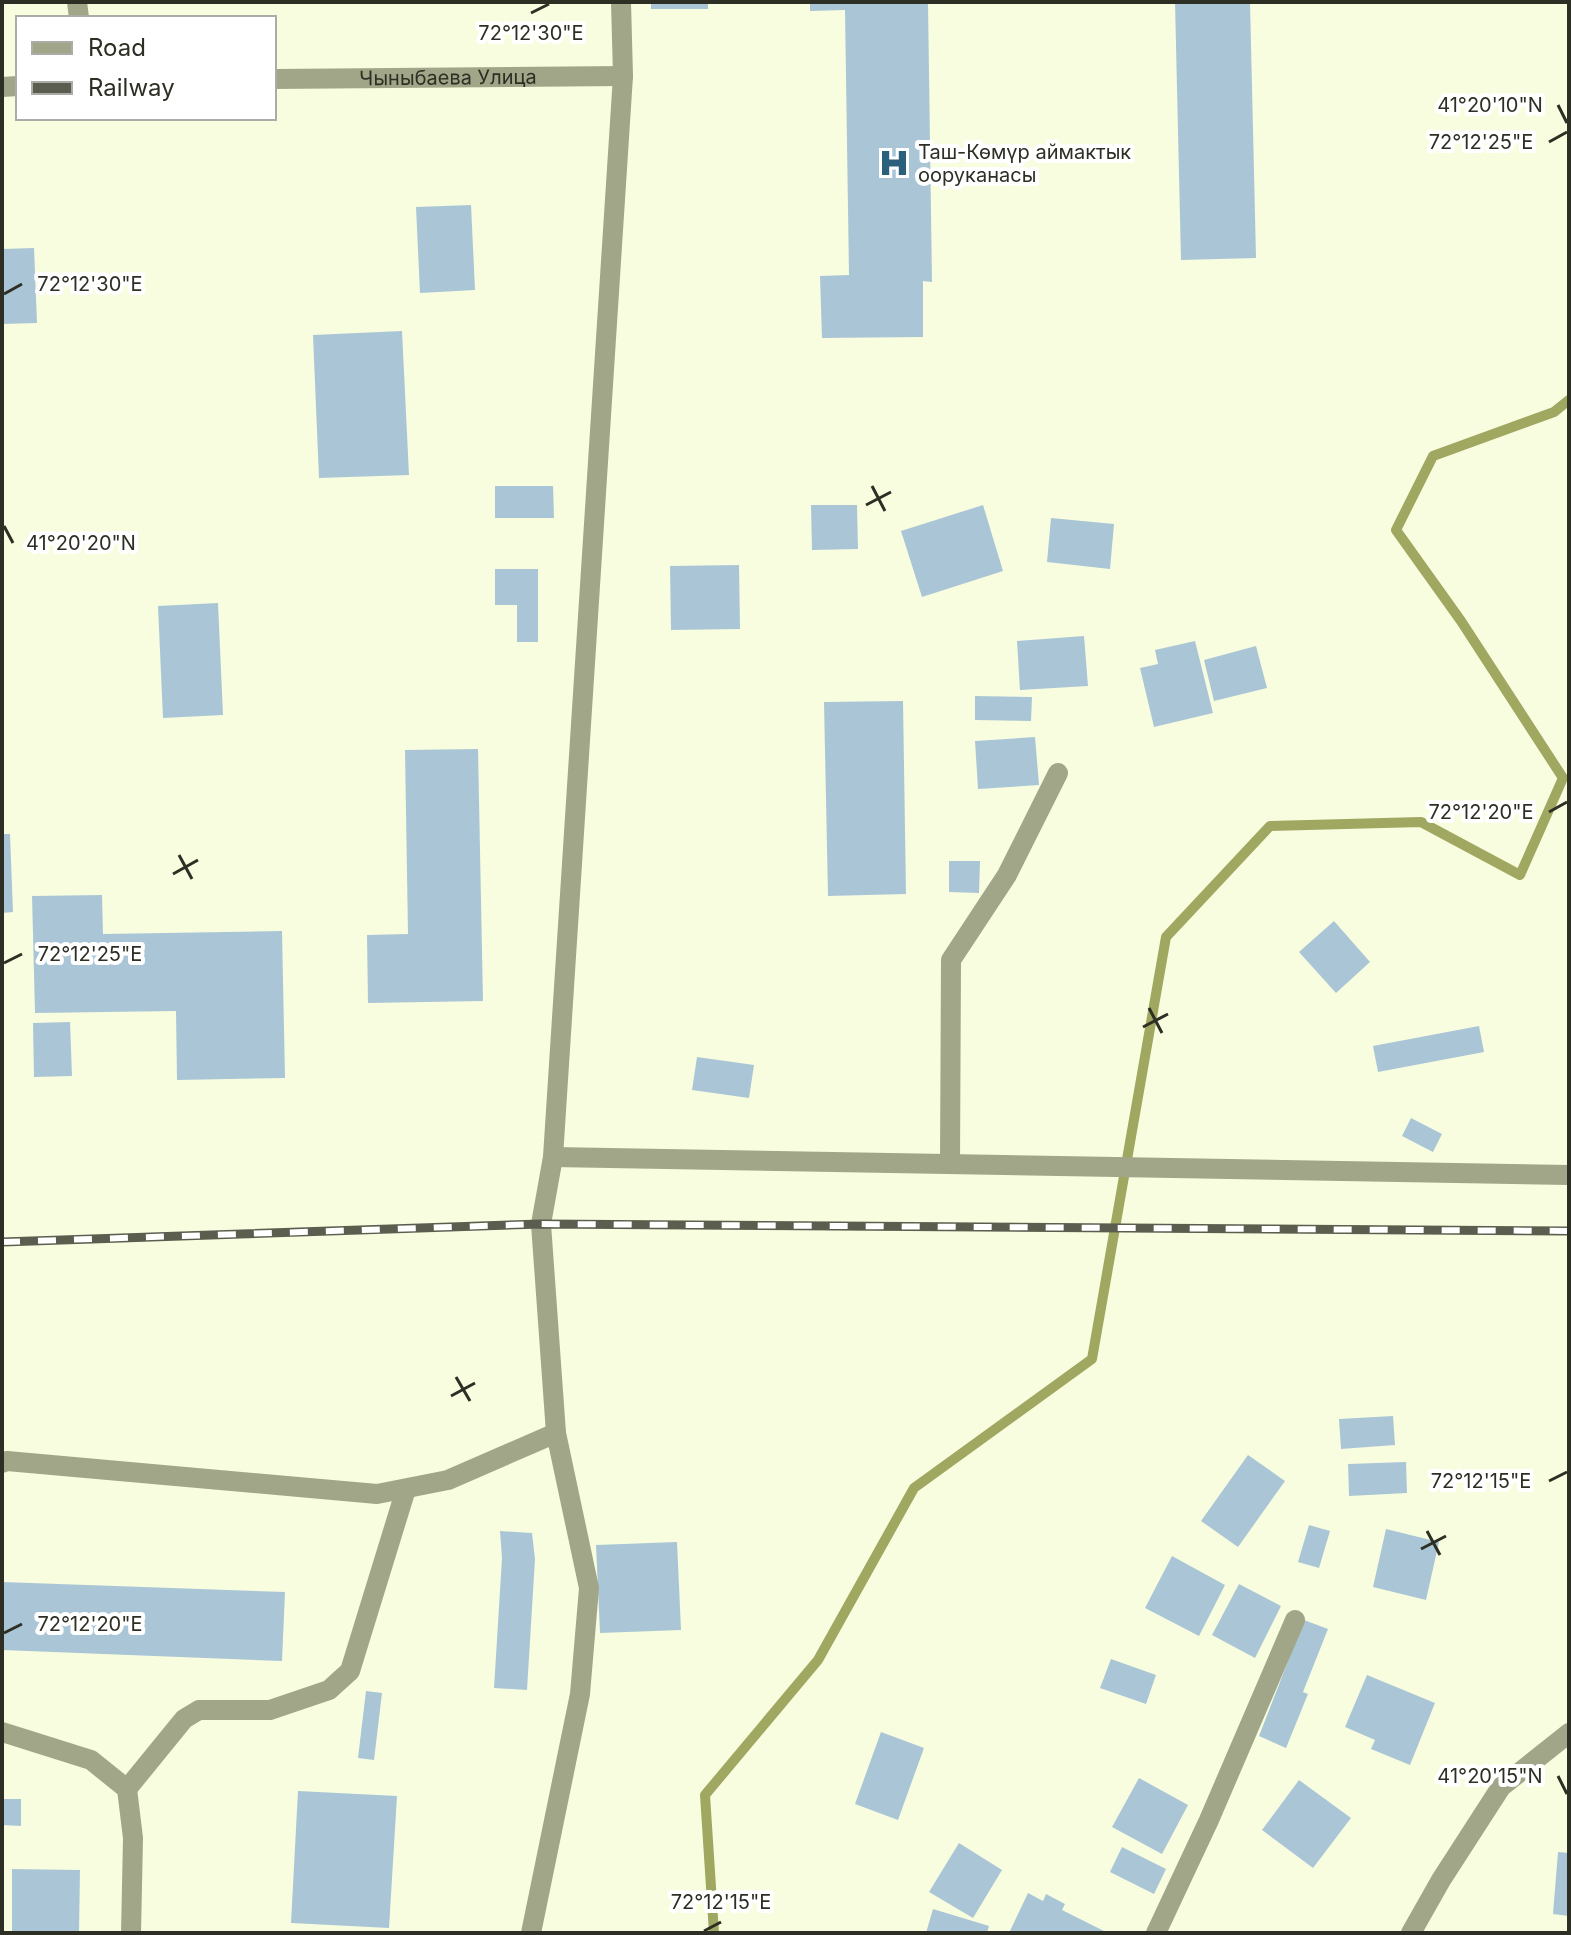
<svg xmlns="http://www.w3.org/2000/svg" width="1571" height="1935" viewBox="0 0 1571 1935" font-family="Inter,sans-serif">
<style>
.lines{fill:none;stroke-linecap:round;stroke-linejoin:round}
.stream{stroke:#a0a760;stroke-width:10}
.building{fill:#aac6d6}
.minor{stroke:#a2a688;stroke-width:20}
.rail-casing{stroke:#5b5d4e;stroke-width:9}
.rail{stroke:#fff;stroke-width:6;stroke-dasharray:18;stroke-linecap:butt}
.ticks{fill:none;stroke:#2e2f24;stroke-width:3}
.labels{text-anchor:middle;stroke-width:8;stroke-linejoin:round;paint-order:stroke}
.street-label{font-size:20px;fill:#2e2f24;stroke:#fff}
.poi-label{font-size:20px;fill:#2e2f24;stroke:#fff;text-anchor:start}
.ticks-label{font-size:20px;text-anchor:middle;fill:#2e2f24;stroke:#fff;stroke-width:8;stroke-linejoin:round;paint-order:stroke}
</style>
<rect width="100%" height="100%" fill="#f8fddf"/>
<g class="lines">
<path class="stream" d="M714,1933l-9,-138 113,-135 96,-172 178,-129 74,-422 104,-111 151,-4 99,53 43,-97 -102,-157 -65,-91 37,-74 121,-44 15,-12"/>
</g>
<g class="building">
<rect x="651" y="2" width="57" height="7"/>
<path d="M810,2l118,1 4,279 -9,-1v56l-101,1 -2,-62 29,-1 -4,-265 -35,1z"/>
<path d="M1175,2h75l6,256 -75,2z"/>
<path d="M471,205l4,85 -55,3 -4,-86z"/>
<path d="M34,248l3,75 -35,1v-75z"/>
<path d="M402,331l7,144 -90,3 -6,-143z"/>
<path d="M495,486h58l1,32h-59z"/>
<path d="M811,505h46l1,44 -46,1z"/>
<path d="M983,505l20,66 -81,26 -21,-66z"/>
<path d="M1051,518l63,6 -4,45 -63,-7z"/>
<path d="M739,565l1,64 -69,1 -1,-64z"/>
<path d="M495,569h43v73h-21v-37h-22z"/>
<path d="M218,603l5,112 -60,3 -5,-112z"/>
<path d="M1084,636l4,50 -68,4 -3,-49z"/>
<path d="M1195,641l18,72 -59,14 -14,-59 18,-4 -3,-14z"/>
<path d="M1256,646l11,42 -53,13 -10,-41z"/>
<path d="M975,696l57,1 -1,24 -56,-1z"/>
<path d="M903,701l3,193 -78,2 -4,-194z"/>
<path d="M1035,737l4,48 -61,4 -3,-48z"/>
<path d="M478,749l5,252 -115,2 -1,-68 41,-1 -3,-184z"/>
<path d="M2,834h8l3,78 -11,1z"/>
<path d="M949,861h31l-1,32 -30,-1z"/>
<path d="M102,895l1,39 179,-3 3,147 -108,2 -1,-69 -141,2 -3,-117z"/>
<path d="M1334,921l36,41 -34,31 -37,-41z"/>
<path d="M70,1022l2,54 -38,1 -1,-54z"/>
<path d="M1479,1026l5,26 -106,20 -5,-26z"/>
<path d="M697,1057l57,8 -5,33 -57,-8z"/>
<path d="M1411,1118l31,16 -9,18 -31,-16z"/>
<path d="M1393,1416l2,29 -54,4 -2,-30z"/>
<path d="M1248,1455l37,26 -47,66 -37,-26z"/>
<path d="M1406,1462l1,31 -58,3 -1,-32z"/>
<path d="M1309,1525l21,6 -11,37 -21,-6z"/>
<path d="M1386,1529l53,13 -13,58 -53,-13z"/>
<path d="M500,1531l32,2 3,26 -8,131 -33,-2 8,-130z"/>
<path d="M677,1542l4,88 -81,3 -4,-88z"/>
<path d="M1172,1556l53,29 -26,51 -54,-28z"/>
<path d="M2,1582l283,10 -3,69 -280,-11z"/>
<path d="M1239,1584l42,22 -26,52 -43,-23z"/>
<path d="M1304,1620l24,9 -25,63 5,2 -22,54 -27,-12z"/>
<path d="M1111,1659l45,16 -10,29 -46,-16z"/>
<path d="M1367,1675l68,28 -25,62 -39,-16 4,-9 -30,-13z"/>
<path d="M366,1691l16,2 -8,67 -16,-2z"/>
<path d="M881,1732l43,16 -26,72 -43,-16z"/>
<path d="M1139,1778l49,27 -26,49 -50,-27z"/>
<path d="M1299,1780l52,38 -38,50 -51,-38z"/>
<path d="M298,1791l99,5 -8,132 -98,-5z"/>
<path d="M2,1799h19v27l-19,-1z"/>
<path d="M959,1843l43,27 -29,48 -44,-26z"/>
<path d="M1122,1847l44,22 -12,25 -44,-22z"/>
<path d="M1558,1852l11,1v63l-16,-2z"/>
<path d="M12,1869l68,1 -1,63h-67z"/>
<path d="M1028,1893l15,8 3,-7 19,10 -3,6 46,23h-99z"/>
<path d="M933,1909l56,17 -2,7h-61z"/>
</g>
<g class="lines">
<g class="minor">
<path d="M77,2l2,16"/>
<path id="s1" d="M274,79l349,-3"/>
<path d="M2,87l16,-1"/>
<path d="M553,1157l1016,18"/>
<path d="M950,1164l1,-204 56,-85 51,-102"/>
<path d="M2,1463l5,-2 370,33 71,-14 108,-47"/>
<path d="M2,1732l89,28 36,29 6,49 -2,95"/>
<path d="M127,1789l57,-70 15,-9h71l59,-20 21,-19 56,-182"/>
<path d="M531,1933l49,-239 9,-106 -33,-155 -15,-209 12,-67 70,-1081 -2,-74"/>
<path d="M1156,1933l53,-113 86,-200"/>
<path d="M1411,1933l30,-53 60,-93 68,-54"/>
</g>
<g class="rail-casing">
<path id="rail" d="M2,1242l539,-18 1028,7"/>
</g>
<use href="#rail" class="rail"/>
</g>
<path class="ticks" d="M531,13l18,-9M1558,105l9,18M1549,142l18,-10M4,294l18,-10M872,486l13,25M866,505l25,-13M4,526l9,17M1549,812l18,-10M179,855l13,24M173,874l25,-14M4,963l18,-9M1149,1008l13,25M1143,1027l25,-13M456,1377l14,24M451,1396l24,-13M1549,1481l18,-9M1427,1531l13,24M1421,1549l25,-13M4,1633l18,-9M1558,1776l9,18M704,1931l17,-9"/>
<defs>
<g id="hospital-bare" transform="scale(2.4)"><path d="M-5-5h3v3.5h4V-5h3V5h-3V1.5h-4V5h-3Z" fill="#2b607c" stroke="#fff" stroke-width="2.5" paint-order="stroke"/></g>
</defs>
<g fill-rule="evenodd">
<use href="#hospital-bare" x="894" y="163"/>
</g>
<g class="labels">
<g class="street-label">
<text dy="7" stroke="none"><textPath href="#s1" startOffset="174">Чыныбаева Улица</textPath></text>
</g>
<g class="poi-label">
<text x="918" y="159">Таш-Көмүр аймактык<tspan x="918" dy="23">ооруканасы</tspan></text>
</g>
</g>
<g class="ticks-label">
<text x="531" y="40">72°12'30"E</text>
<text x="1490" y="112">41°20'10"N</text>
<text x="1481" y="149">72°12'25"E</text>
<text x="90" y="291">72°12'30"E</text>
<text x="81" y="550">41°20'20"N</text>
<text x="1481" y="819">72°12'20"E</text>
<text x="90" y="961">72°12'25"E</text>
<text x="1481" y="1488">72°12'15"E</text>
<text x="90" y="1631">72°12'20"E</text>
<text x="1490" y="1783">41°20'15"N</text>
<text x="721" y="1909">72°12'15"E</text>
</g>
<rect width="1571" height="1935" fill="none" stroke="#2e2f24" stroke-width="8"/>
<rect x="16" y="16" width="260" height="104" fill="#ffffff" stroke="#abaca7" stroke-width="2"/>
<rect x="32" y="42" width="40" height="12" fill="#a2a688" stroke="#abaca7" stroke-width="2"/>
<text x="88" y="56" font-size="24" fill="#2e2f24">Road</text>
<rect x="32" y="82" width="40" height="12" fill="#5b5d4e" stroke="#abaca7" stroke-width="2"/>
<text x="88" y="96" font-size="24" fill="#2e2f24">Railway</text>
</svg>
